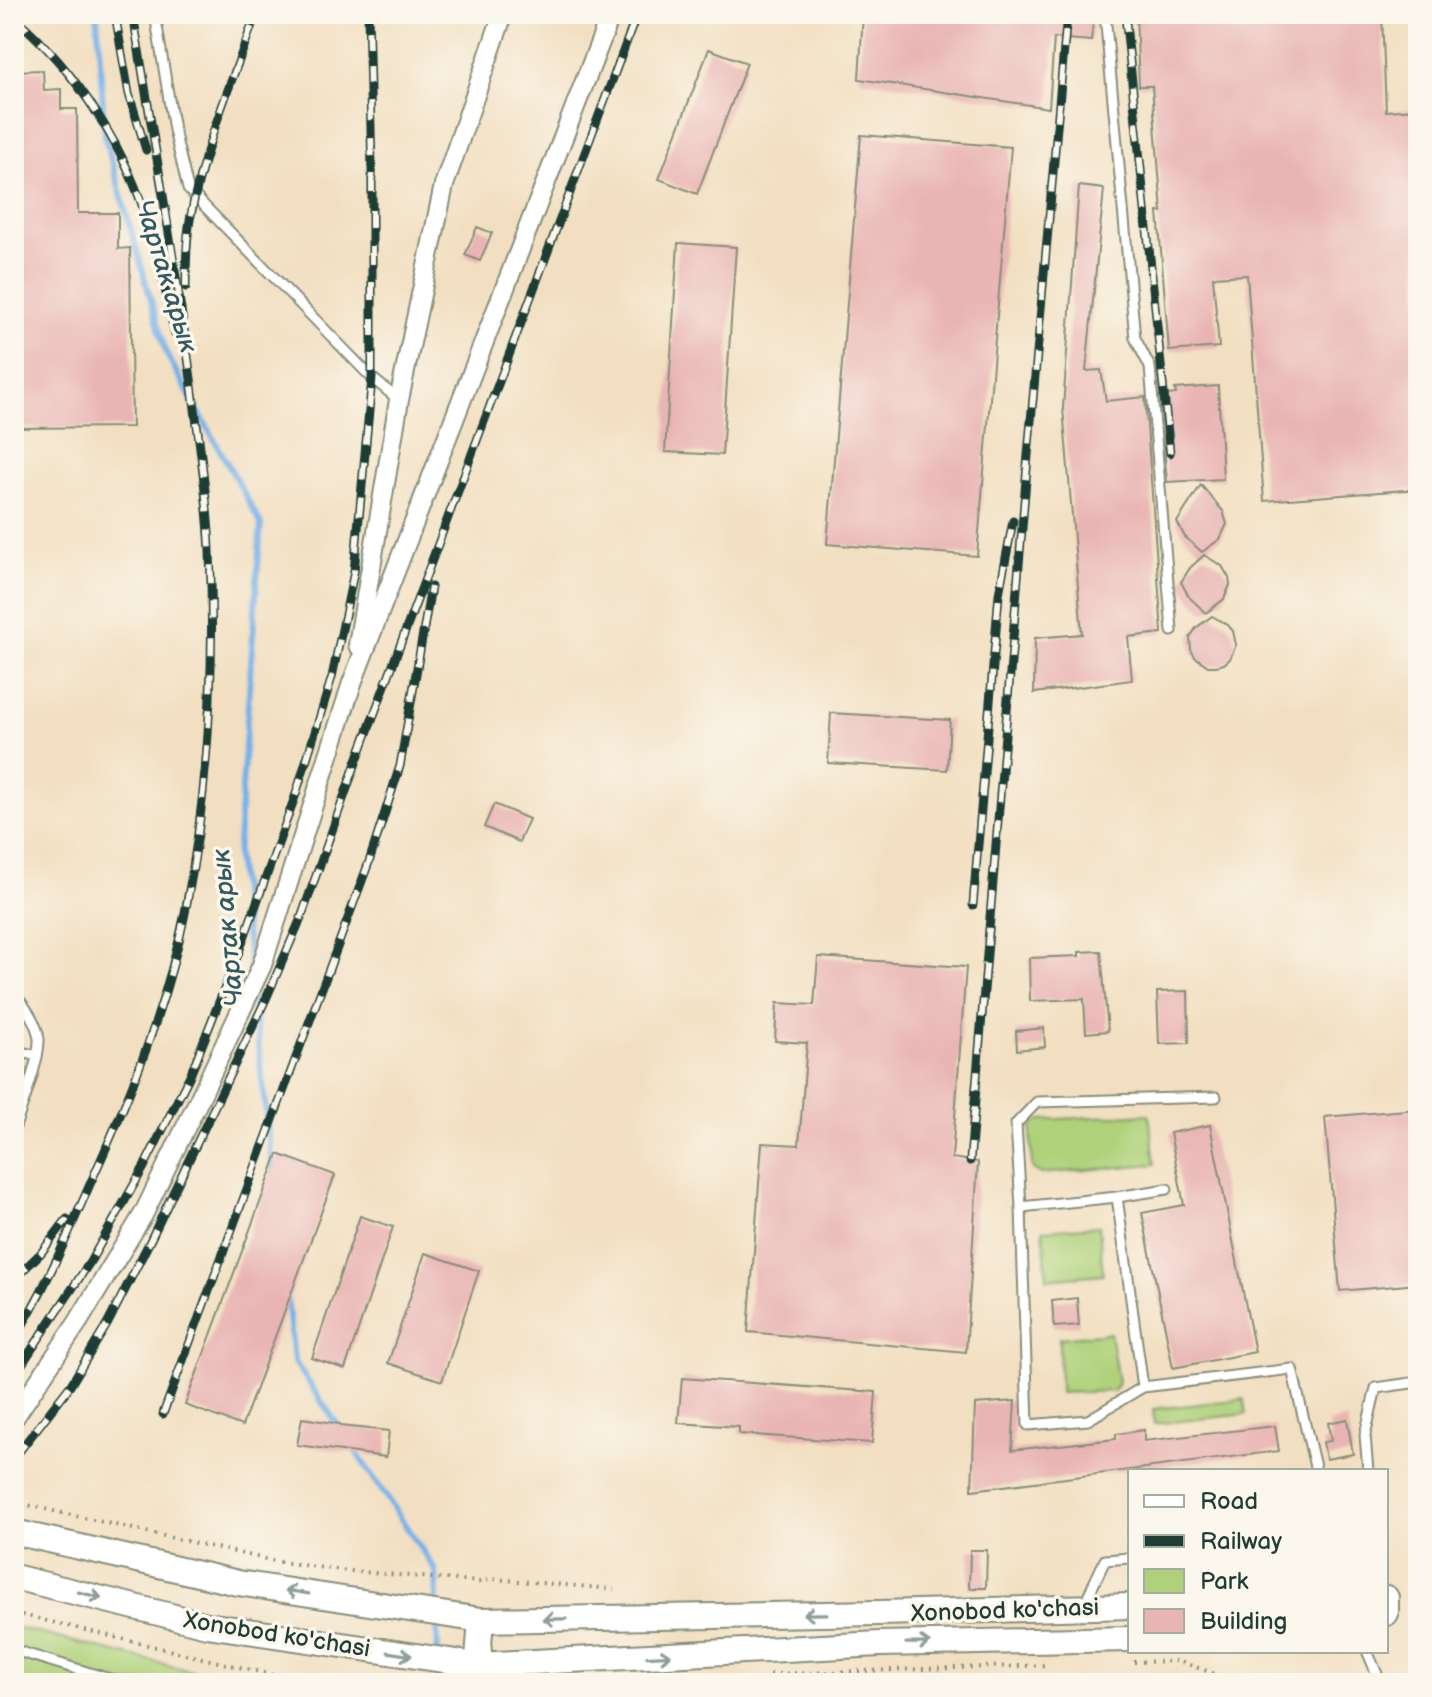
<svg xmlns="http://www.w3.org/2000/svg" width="1432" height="1697" viewBox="0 0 1432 1697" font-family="'Balsamiq Sans',sans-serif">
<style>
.green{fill:#afd179;stroke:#678756;stroke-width:2}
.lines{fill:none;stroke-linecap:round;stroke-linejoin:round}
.stream{stroke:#75b1e7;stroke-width:6}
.building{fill:#e9b5b4}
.lane-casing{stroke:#888e7a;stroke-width:13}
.street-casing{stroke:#888e7a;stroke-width:22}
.secondary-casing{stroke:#888e7a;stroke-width:28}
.path{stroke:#888e7a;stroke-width:4;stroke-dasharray:2 6;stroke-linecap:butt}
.lane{stroke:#fff;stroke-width:9}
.street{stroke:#fff;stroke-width:18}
.secondary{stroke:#fff;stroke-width:24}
.rail-casing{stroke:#1f3d34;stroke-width:9}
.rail{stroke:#fbf7ec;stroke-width:6;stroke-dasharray:18;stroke-linecap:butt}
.oneway{stroke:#8f9e9a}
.labels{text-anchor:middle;stroke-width:7;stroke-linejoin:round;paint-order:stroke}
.street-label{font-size:24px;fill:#1f3d34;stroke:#fbf7ec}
.water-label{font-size:26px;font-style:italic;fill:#345a61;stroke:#fbf7ec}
</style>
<rect width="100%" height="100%" fill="#fbf7ec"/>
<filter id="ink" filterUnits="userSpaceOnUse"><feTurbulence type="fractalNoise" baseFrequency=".0125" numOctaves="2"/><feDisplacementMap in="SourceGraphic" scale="16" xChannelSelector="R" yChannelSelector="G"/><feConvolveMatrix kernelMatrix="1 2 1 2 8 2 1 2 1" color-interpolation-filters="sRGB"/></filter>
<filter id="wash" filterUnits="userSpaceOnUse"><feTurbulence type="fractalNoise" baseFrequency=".006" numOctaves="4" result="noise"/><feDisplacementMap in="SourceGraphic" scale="32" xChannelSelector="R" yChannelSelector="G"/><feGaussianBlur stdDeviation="1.8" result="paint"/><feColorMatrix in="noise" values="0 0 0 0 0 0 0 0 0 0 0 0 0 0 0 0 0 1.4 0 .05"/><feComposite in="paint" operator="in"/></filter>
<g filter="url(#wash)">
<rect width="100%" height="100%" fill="#f2dfc1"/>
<g class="green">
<path d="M1149,1114l6,50 -115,10 -8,-6 -1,-37 1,-5 8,-6z"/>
<path d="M1099,1226l4,48 -56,5 -4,-49z"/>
<path d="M1110,1333l8,49 -4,9 -54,2 -1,-55z"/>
<path d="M1244,1399l2,15 -92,10 -1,-15z"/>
<path d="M14,1627l226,56h-226z"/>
</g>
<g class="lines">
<g class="stream">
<path d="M97,14l8,124 61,215 95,171 -24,333 14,118"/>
<path d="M253,998l20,176"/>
<path d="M287,1297l7,64 45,66"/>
<path d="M352,1446l84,125 1,35"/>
<path d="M437,1621l1,33"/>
<path d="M438,1665l1,18"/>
</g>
</g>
<g id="blocks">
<g class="building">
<path d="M863,14h231l-3,27 -37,-3 -5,70 -190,-29z"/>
<path d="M1136,14h246l4,97 32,-2v380l-154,12 -17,-226 -34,2 6,70 -50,4 -11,-139h4l-10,-126h-13z"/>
<path d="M709,49l38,14 -50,131 -38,-15z"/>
<path d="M43,70l1,20 17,-1v20h16l1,104h40v36l12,-1 2,179 -118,1v-357z"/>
<path d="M861,135l150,12 -34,409 -150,-12z"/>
<path d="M1079,186l25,3 -18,182 15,-1 5,31 39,-4 17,236 -34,4 4,43 -98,13 1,-55 47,-4 -19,-226z"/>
<path d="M477,227l15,6 -12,28 -15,-6z"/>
<path d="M678,243l58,4 -14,208 -57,-3z"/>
<path d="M1218,386l5,93 -56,3 -7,-86 16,-2 -1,-5z"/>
<path d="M1201,485l22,26 4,13 -7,15 -18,13 -17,-15 -8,-15z"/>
<path d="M1204,555l18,11 7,12 1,7 -6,14 -18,14 -17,-16 -8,-15 9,-14z"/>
<path d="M1212,616l16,9 5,6 3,14 -6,14 -6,5 -8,2h-8l-13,-9 -4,-7 -1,-12 6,-10z"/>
<path d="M831,713l119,7 -3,50 -119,-7z"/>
<path d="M494,804l35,15 -10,23 -35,-15z"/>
<path d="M1101,951l7,80 -22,2 -2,-34 -54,2 -1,-43 50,-2v-4z"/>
<path d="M818,957l148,10 -14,191 26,4 -12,190 -218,-20 14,-189 37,2 8,-102 -32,-2 2,-38 37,2z"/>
<path d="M1188,991l1,52 -30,1 -2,-52z"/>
<path d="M1044,1028l1,19 -28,3 -1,-19z"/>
<path d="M1418,1109v175l-78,7 -15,-174z"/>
<path d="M1210,1125l45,227 -82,16 -31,-155 42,-8 -14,-72z"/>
<path d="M278,1154l57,21 -93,251 -57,-21z"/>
<path d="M360,1216l33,11 -48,142 -33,-11z"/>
<path d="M425,1253l54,18 -37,110 -54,-18z"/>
<path d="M1077,1298l2,27 -25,2 -2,-26z"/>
<path d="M682,1378l194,14 -4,51 -133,-9v-7l-61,-4z"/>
<path d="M1015,1401l-3,49 104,-11v-5l28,-4v11l131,-15 4,25 -307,39 3,-86z"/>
<path d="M302,1418l38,6v2l49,5 -3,26 -89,-12z"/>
<path d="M1347,1419l6,35 -27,5 -3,-17 8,-1 -3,-18z"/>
<path d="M970,1550h17l-1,38h-17z"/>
</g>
</g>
</g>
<g filter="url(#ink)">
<use href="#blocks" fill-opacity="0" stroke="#888e7a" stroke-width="2"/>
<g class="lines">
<g class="lane-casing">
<g id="lane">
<path d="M155,14l19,116 14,59 184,189 27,22"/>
<path d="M1105,14l30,324 15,29 22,264"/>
<path d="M14,635v1"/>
<path d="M14,995c11,10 23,28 25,44 1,21 -18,69 -25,91"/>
<path d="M14,1050l23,6"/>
<path d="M1216,1097l-179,5 -21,22 5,83 96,-10 26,190 149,-18 24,102"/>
<path d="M1117,1197l50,-8"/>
<path d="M1021,1207l7,218 60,-5 55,-33"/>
<path d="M1368,1471l-3,-36 11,-47 42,-6"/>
<path d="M1089,1607v-13l16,-34 25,-2"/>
<path d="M14,1650l109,33"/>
<path d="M1367,1651l14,32"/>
</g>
</g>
<g class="street-casing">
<g id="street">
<path d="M358,645l41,-245 45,-215 59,-171"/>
<path d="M14,1418l64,-96 65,-107 54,-111 65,-139 90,-282 259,-669"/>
</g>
</g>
<g class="secondary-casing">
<g id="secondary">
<path d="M14,1532l224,51 243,37 399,-7 250,-7"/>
<path d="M14,1577l193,48 270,40 403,-21 250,-5"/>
<path d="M1386,1598v15"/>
<path d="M476,1683l5,-63"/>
</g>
</g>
<g class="path">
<path d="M14,1502l260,59 66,9 140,12 14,-3 120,10"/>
<path d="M14,1613l292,70"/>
<path d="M1134,1662l44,-1 64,22"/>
<path d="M770,1674l279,-9"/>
</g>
<use href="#lane" class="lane"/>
<use href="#street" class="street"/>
<use href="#secondary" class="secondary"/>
<g class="rail-casing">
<g id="rail">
<path d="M115,14l14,80 17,56"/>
<path d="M1125,14l45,439"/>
<path d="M14,17c65,56 113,133 137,215 10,33 16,68 24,102"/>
<path d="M186,287c0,-22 0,-46 4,-67 13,-71 42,-139 66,-206"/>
<path d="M973,905l26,-311 14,-73"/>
<path d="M970,1161l58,-706 39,-441"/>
<path d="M14,1279l27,-26 26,-34"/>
<path d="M14,1339c33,-52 56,-110 81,-166 38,-84 72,-170 90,-260 23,-118 30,-241 25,-362 -2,-50 -10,-101 -16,-150 -17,-130 -40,-258 -61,-387"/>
<path d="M14,1376l76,-114 54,-95 47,-94 49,-124 56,-155 36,-117 22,-105 18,-194v-209l-4,-155"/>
<path d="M163,1414l206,-552 31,-96 31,-179"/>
<path d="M14,1458l56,-72 38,-63 42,-82 116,-242 35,-81 56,-158 280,-746"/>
</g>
</g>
<use href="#rail" class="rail"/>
</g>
<defs><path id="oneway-shaft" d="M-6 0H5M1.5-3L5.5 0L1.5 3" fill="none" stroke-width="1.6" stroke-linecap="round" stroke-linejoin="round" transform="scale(2)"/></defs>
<g class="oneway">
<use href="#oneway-shaft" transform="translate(297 1592) rotate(-171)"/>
<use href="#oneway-shaft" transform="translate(90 1595) rotate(14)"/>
<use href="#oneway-shaft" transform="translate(815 1614) rotate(179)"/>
<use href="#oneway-shaft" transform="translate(555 1619) rotate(179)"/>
<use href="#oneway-shaft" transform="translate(918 1643) rotate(-1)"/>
<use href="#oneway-shaft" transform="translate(400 1654) rotate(9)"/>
<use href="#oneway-shaft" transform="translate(659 1656) rotate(-3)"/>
</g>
</g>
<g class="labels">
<g class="street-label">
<text transform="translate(1005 1610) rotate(-2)" y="8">Xonobod ko'chasi</text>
<text transform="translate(277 1634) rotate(9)" y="8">Xonobod ko'chasi</text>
</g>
<g class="water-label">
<text transform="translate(167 276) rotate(73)" y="9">Чартак арык</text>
<text transform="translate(227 928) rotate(-95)" y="9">Чартак арык</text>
</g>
</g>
<rect width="1432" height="1697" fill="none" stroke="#fbf7ec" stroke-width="48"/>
<rect x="1128" y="1469" width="260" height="184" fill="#fbf7ec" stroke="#a3ada2" stroke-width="2"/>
<rect x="1144" y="1495" width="40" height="12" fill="#ffffff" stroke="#a3ada2" stroke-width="2"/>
<text x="1200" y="1509" font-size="24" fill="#1f3d34">Road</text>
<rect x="1144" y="1535" width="40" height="12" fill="#1f3d34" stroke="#a3ada2" stroke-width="2"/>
<text x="1200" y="1549" font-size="24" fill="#1f3d34">Railway</text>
<rect x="1144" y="1569" width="40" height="24" fill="#afd179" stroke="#a3ada2" stroke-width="2"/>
<text x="1200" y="1589" font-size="24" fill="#1f3d34">Park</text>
<rect x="1144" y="1609" width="40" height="24" fill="#e9b5b4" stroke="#a3ada2" stroke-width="2"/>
<text x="1200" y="1629" font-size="24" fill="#1f3d34">Building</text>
</svg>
